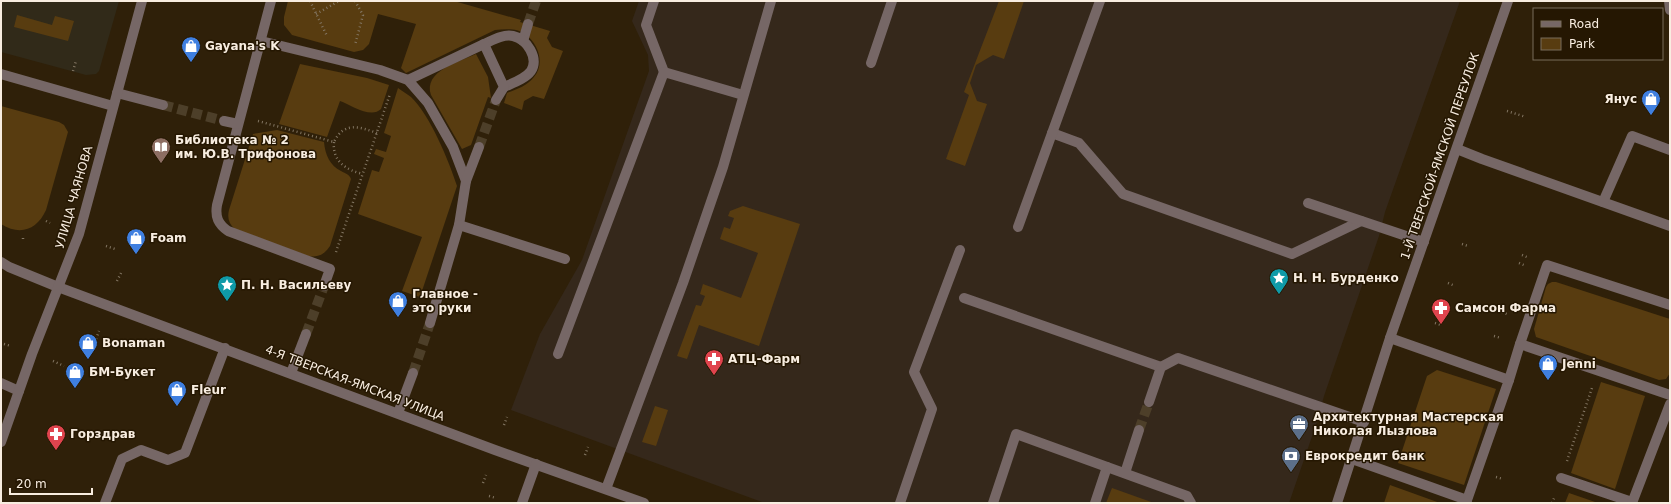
<svg xmlns="http://www.w3.org/2000/svg" width="1671" height="504" viewBox="0 0 1671 504" font-family="'DejaVu Sans',sans-serif">
<style>
.commercial{fill:#312a19}
.medical{fill:#35281b}
.green{fill:#583c10}
.lines{fill:none;stroke-linecap:round;stroke-linejoin:round}
.minor-tunnel{stroke:#4d3f29;stroke-width:10;stroke-dasharray:10 5;stroke-linecap:butt}
.path{stroke:#837663;stroke-width:2.5;stroke-dasharray:1 3;stroke-linecap:butt}
.minor{stroke:#766766;stroke-width:10}
.labels{text-anchor:middle;stroke-width:3;stroke-linejoin:round;paint-order:stroke}
.poi-label{font-size:12px;font-weight:bold;fill:#f8ede0;stroke:#251702;text-anchor:start}
.street-label{font-size:12px;fill:#f8ede0;stroke:#251702}
</style>
<rect width="100%" height="100%" fill="#2f2009"/>
<path class="commercial" d="M1,1h118l-20,70 -3,3 -10,1 -85,-23z"/>
<path class="medical" d="M639,1h821l-75,211 -6,24 -55,160 -7,26 -28,81h-524l-254,-93 29,-76 42,-74 67,-189 -1,-16 -16,-34z"/>
<g class="green">
<path d="M288,1h166l67,19 -1,2 30,9 -3,7 5,9 11,4 -19,48 -11,-3 -9,5 -2,9 -18,-7 3,-10c10,-4 20,-7 27,-16 11,-13 5,-33 -9,-43 -8,-6 -20,-5 -30,-4l-89,43 -5,-5 15,-44 -38,-10 -9,30 -6,6 -9,2 -62,-17 -8,-10v-8z"/>
<path d="M999,1h25l-20,58 -11,-4 -17,10 -6,18 7,18 10,3 -22,62 -19,-7 23,-64 -5,-3z"/>
<path d="M17,15l35,10 3,-9 19,5 -6,20 -54,-14z"/>
<path d="M476,54l12,23 3,21 -3,-1 -17,48 -9,4 -31,-54c-8,-24 28,-33 45,-41z"/>
<path d="M300,64l67,14 22,7 -8,24c-10,10 -30,-4 -41,-8l-13,36 -48,-13z"/>
<path d="M398,88c4,3 9,6 13,9 19,18 38,64 46,89l-37,111 -18,-6 20,-54 -64,-23 14,-44 7,2 5,-14 -10,-4 2,-5 10,3 5,-16 -7,-3z"/>
<path d="M1,106l58,16 5,3 4,7 -22,78c-9,20 -26,26 -45,14z"/>
<path d="M277,130l47,12c1,12 6,24 17,29 5,3 8,3 10,8l-21,67c-5,8 -12,12 -22,10l-73,-27c-6,-5 -8,-11 -6,-19l24,-76z"/>
<path d="M743,206l57,18 -41,122 -60,-21 -12,34 -10,-3 19,-51 5,1 4,-10 -5,-2 3,-10 38,14 17,-45 -38,-14 4,-12 6,2 4,-11 -6,-2 2,-5z"/>
<path d="M1552,282h4l114,37v54l-4,6 -7,1 -123,-43 -2,-8 12,-42 2,-3z"/>
<path d="M1437,370l59,19 -32,96 -66,-22 29,-87z"/>
<path d="M1601,382l44,14 -30,93 -44,-16z"/>
<path d="M655,406l13,4 -12,36 -14,-4z"/>
<path d="M1390,485l50,18h-56z"/>
<path d="M1112,488l42,15h-48z"/>
<path d="M1569,493l29,10h-33z"/>
</g>
<g class="lines">
<g class="minor-tunnel">
<path d="M528,24l8,-23"/>
<path d="M163,105l61,16"/>
<path d="M479,147l17,-47"/>
<path d="M306,334l18,-48"/>
<path d="M413,373l17,-50"/>
<path d="M1139,430l10,-28"/>
</g>
<g class="path">
<path d="M310,1l17,35"/>
<path d="M355,1l8,14 -8,30"/>
<path d="M316,14l23,-13"/>
<path d="M73,71l3,-10"/>
<path d="M1507,111l19,6"/>
<path d="M258,121l76,21c10,-21 26,-15 43,-9"/>
<path d="M334,142c-2,19 12,28 29,32"/>
<path d="M46,221l4,2"/>
<path d="M23,239v-4"/>
<path d="M1462,244l6,2"/>
<path d="M106,246l9,3"/>
<path d="M336,252l54,-158"/>
<path d="M1522,255l7,3"/>
<path d="M1519,263l7,3"/>
<path d="M117,281l4,-8"/>
<path d="M1448,283l7,3"/>
<path d="M1502,312l7,3"/>
<path d="M1435,323l6,2"/>
<path d="M1494,336l7,2"/>
<path d="M96,339l3,-8"/>
<path d="M4,344l7,2"/>
<path d="M53,361l11,5"/>
<path d="M504,425l3,-8"/>
<path d="M585,455l3,-8"/>
<path d="M1567,461l25,-73"/>
<path d="M1496,477l7,2"/>
<path d="M483,483l3,-8"/>
<path d="M489,496l7,2"/>
<path d="M568,503v-1"/>
<path d="M1552,503l3,-7"/>
</g>
<g class="minor">
<path d="M271,1l-54,204c-2,12 1,19 11,26l102,38 -6,17"/>
<path d="M654,1l-8,24 18,47"/>
<path d="M1669,1l1,9"/>
<path d="M261,41l119,29 28,10 20,23 25,44 13,34 -7,44 -29,98"/>
<path d="M523,41l5,-17"/>
<path d="M484,44c9,-4 19,-10 29,-8 14,3 26,22 18,35 -6,8 -18,12 -27,16"/>
<path d="M871,63l21,-62"/>
<path d="M1,74l112,32"/>
<path d="M408,80l76,-36 20,43 -8,13"/>
<path d="M117,93l46,12"/>
<path d="M224,121l14,3"/>
<path d="M1052,133l27,10 44,51 169,60 69,-33"/>
<path d="M1457,149l25,10 188,67"/>
<path d="M466,181l13,-34"/>
<path d="M1603,202l29,-66 38,14"/>
<path d="M1308,203l116,39"/>
<path d="M459,225l106,34"/>
<path d="M1018,227l82,-226"/>
<path d="M1,262l8,5 49,20 437,163 149,53"/>
<path d="M964,298l197,69"/>
<path d="M1390,338l119,42 -43,123"/>
<path d="M1520,344l27,-79 123,40"/>
<path d="M558,354l106,-282 79,23"/>
<path d="M291,373l15,-39"/>
<path d="M1509,380l11,-36 150,51"/>
<path d="M1,383l18,8"/>
<path d="M1149,402l12,-35 17,-9 186,64"/>
<path d="M398,413l15,-40"/>
<path d="M1,442l31,-88 47,-120 63,-233"/>
<path d="M1352,459l115,41"/>
<path d="M1125,473l14,-43"/>
<path d="M1561,478l71,24"/>
<path d="M606,489l77,-206 40,-116 48,-166"/>
<path d="M105,503l17,-44 19,-9 27,10 17,-7 40,-105"/>
<path d="M522,503l14,-39"/>
<path d="M900,503l32,-94 -18,-37 46,-122"/>
<path d="M993,503l23,-69 171,62 4,7"/>
<path d="M1095,503l12,-36"/>
<path d="M1337,503l53,-165 118,-337"/>
<path d="M1632,503l38,-99"/>
</g>
</g>
<defs>
<g id="shop-pin" transform="scale(1)"><path d="M0 17L-7.5 6A9.5 9.5 0 1 1 7.5 6Z" fill="#3f7fe0" stroke="#251702"/><path d="M-5-2.5h2.3a2.7 3.5 0 0 1 5.4 0H5L5.5 6h-11ZM-1.5-2.5h3a1.5 2.3 0 0 0-3 0Z" fill="#fff"/></g>
<g id="library-pin" transform="scale(1)"><path d="M0 17L-7.5 6A9.5 9.5 0 1 1 7.5 6Z" fill="#8d6e63" stroke="#251702"/><path d="M-6-4Q-3-5.5-.7-3.5V5Q-3 3-6 4ZM6-4Q3-5.5 .7-3.5V5Q3 3 6 4Z" fill="#fff"/></g>
<g id="sight-pin" transform="scale(1)"><path d="M0 17L-7.5 6A9.5 9.5 0 1 1 7.5 6Z" fill="#0f9aa8" stroke="#251702"/><path d="M0-6L1.8-2.2L6-1.7L2.9 1.2L3.7 5.4L0 3.3L-3.7 5.4L-2.9 1.2L-6-1.7L-1.8-2.2Z" fill="#fff"/></g>
<g id="pharmacy-pin" transform="scale(1)"><path d="M0 17L-7.5 6A9.5 9.5 0 1 1 7.5 6Z" fill="#e0444e" stroke="#251702"/><path d="M-2-6h4v4h4v4h-4v4h-4v-4h-4v-4h4Z" fill="#fff"/></g>
<g id="office-pin" transform="scale(1)"><path d="M0 17L-7.5 6A9.5 9.5 0 1 1 7.5 6Z" fill="#5c6f8a" stroke="#251702"/><path d="M-6-3h4V-5.5h4V-3h4V5H-6ZM-1-4.5V-3h2v-1.5ZM-6 0V1H6V0Z" fill="#fff"/></g>
<g id="bank-pin" transform="scale(1)"><path d="M0 17L-7.5 6A9.5 9.5 0 1 1 7.5 6Z" fill="#5c6f8a" stroke="#251702"/><path d="M-6-4H6V4H-6ZM0-2.3a2.3 2.3 0 1 0 0 4.6a2.3 2.3 0 1 0 0-4.6Z" fill="#fff"/></g>
</defs>
<g fill-rule="evenodd">
<use href="#shop-pin" x="191" y="46"/>
<use href="#shop-pin" x="1651" y="99"/>
<use href="#library-pin" x="161" y="147"/>
<use href="#shop-pin" x="136" y="238"/>
<use href="#sight-pin" x="1279" y="278"/>
<use href="#sight-pin" x="227" y="285"/>
<use href="#shop-pin" x="398" y="301"/>
<use href="#pharmacy-pin" x="1441" y="308"/>
<use href="#shop-pin" x="88" y="343"/>
<use href="#pharmacy-pin" x="714" y="359"/>
<use href="#shop-pin" x="1548" y="364"/>
<use href="#shop-pin" x="75" y="372"/>
<use href="#shop-pin" x="177" y="390"/>
<use href="#office-pin" x="1299" y="424"/>
<use href="#pharmacy-pin" x="56" y="434"/>
<use href="#bank-pin" x="1291" y="456"/>
</g>
<g class="labels">
<g class="poi-label">
<text x="205" y="50">Gayana's K</text>
<text x="1637" y="103" text-anchor="end">Янус</text>
<text x="175" y="144">Библиотека № 2<tspan x="175" dy="14">им. Ю.В. Трифонова</tspan></text>
<text x="150" y="242">Foam</text>
<text x="1293" y="282">Н. Н. Бурденко</text>
<text x="241" y="289">П. Н. Васильеву</text>
<text x="412" y="298">Главное -<tspan x="412" dy="14">это руки</tspan></text>
<text x="1455" y="312">Самсон Фарма</text>
<text x="102" y="347">Bonaman</text>
<text x="728" y="363">АТЦ-Фарм</text>
<text x="1562" y="368">Jenni</text>
<text x="89" y="376">БМ-Букет</text>
<text x="191" y="394">Fleur</text>
<text x="1313" y="421">Архитектурная Мастерская<tspan x="1313" dy="14">Николая Лызлова</tspan></text>
<text x="70" y="438">Горздрав</text>
<text x="1305" y="460">Еврокредит банк</text>
</g>
<g class="street-label">
<text transform="translate(1440 156) rotate(-71)" y="4">1-Й ТВЕРСКОЙ-ЯМСКОЙ ПЕРЕУЛОК</text>
<text transform="translate(74 197) rotate(-74)" y="4">УЛИЦА ЧАЯНОВА</text>
<text transform="translate(355 383) rotate(21)" y="4">4-Я ТВЕРСКАЯ-ЯМСКАЯ УЛИЦА</text>
</g>
</g>
<rect width="1671" height="504" fill="none" stroke="#f8ede0" stroke-width="4"/>
<rect x="1533" y="8" width="130" height="52" fill="#251702" stroke="#796d5b"/>
<rect x="1541" y="21" width="20" height="6" fill="#766766" stroke="#796d5b"/>
<text x="1569" y="28" font-size="12" fill="#f8ede0">Road</text>
<rect x="1541" y="38" width="20" height="12" fill="#583c10" stroke="#796d5b"/>
<text x="1569" y="48" font-size="12" fill="#f8ede0">Park</text>
<path d="M10 488v6h82v-6" fill="none" stroke="#f8ede0" stroke-width="2"/>
<text x="16" y="488" font-size="12" fill="#f8ede0" stroke="#251702" stroke-width="3" paint-order="stroke">20 m</text>
</svg>
